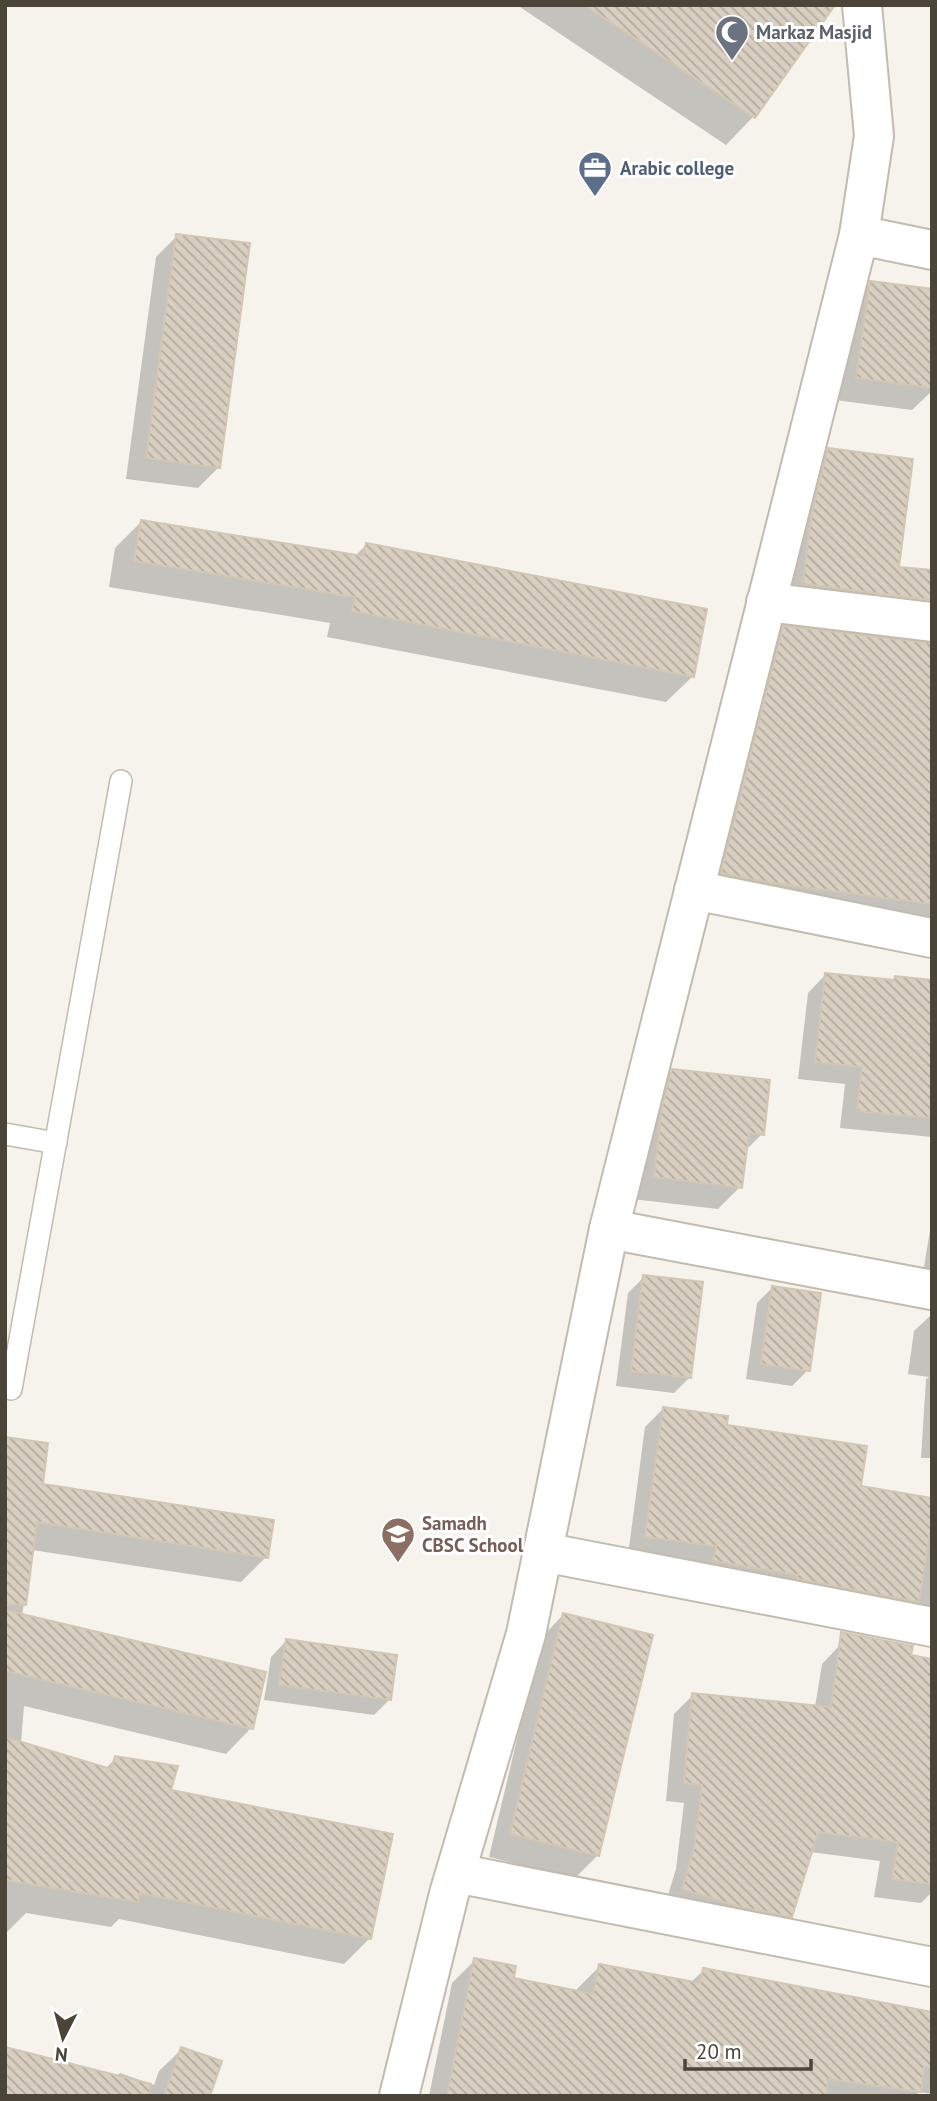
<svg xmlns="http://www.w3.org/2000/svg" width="937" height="2101" viewBox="0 0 937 2101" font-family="'PT Sans',sans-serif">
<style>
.shadow{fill:#0003}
.building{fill:url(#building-back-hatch);stroke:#d3c7b4;stroke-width:2}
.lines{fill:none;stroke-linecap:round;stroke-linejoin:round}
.service-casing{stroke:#c2bbae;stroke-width:24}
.minor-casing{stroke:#c2bbae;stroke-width:42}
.service{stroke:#fff;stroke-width:21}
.minor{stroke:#fff;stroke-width:38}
.labels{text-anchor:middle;stroke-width:6;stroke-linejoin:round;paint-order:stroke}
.worship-label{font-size:19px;font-weight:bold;fill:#5b616d;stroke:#fff;text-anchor:start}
.service-label{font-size:19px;font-weight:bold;fill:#4e5e75;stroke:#fff;text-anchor:start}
.education-label{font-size:19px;font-weight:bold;fill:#785e54;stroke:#fff;text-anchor:start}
</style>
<defs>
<pattern id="building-back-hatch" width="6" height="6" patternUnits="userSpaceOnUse" patternTransform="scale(1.75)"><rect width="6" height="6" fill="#d8cfc1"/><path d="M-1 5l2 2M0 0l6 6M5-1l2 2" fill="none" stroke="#b1aa9e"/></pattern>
</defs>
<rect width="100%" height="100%" fill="#f6f3ec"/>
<g class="shadow">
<path d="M517,5h315l-79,112 -27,28z"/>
<path d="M177,236l42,231 -21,21 -72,-9 30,-222z"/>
<path d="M871,283l61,8v100l-20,19 -77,-10 13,-95z"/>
<path d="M829,450l68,124 -23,23 -90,-12 22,-113z"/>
<path d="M141,522l214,34 11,-11 327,131 -27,26 -339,-65 3,-14 -221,-36 6,-39z"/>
<path d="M784,628l148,19v292l-231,-45 61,-245z"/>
<path d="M825,975l67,6 3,-3 37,4v155l-92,-9 5,-44 -47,-5 10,-86z"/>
<path d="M672,1071l90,63 -17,17 -5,36 -22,22 -86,-10 18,-106z"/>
<path d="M932,1218v79l-11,-12z"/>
<path d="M644,1277l45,101 -15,15 -58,-7 12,-93z"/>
<path d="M772,1288l36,82 -16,16 -46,-7 11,-76z"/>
<path d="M932,1314v144h-11l5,-79 3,-2 -21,-3 6,-43z"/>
<path d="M663,1409l62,17 207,92v110l-304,-73 17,-128z"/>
<path d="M5,1439l36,46 225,72 -25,25 -209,-32 -10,66 229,112 -25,26 -202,-48 -3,37 14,3 -1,2 71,21 11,-11 53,33 201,147 -26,26 -225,-45 -8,8 -85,-14 -21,21z"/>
<path d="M563,1615l35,240 -23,23 -86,-21 52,-219z"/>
<path d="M286,1641l103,59 -15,15 -110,-15 7,-43z"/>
<path d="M840,1645l92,19v228l-11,11 -47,-6 6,-36 -70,-9 -19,64 -19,19 -108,-27 12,-39 8,-66 -18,-2 8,-87 19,-19 122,12 7,-43z"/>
<path d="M475,1960l36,19 65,13 1,-3 23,-23 90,17 14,-13 228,43v81l-13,-2 -4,4h-486l23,-113z"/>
<path d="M182,2049l26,47h-203l111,-19 4,-4 34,12 5,-14z"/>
</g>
<g class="building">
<path d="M585,5h250l-80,113z"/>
<path d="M176,234l74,9 -30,225 -74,-10z"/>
<path d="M870,281l62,8v99l-76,-10z"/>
<path d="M828,448l85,11 -14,108 33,3v30l-129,-16 9,-73z"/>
<path d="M141,520l222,36 3,-13 341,66 -13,68 -342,-66 3,-14 -221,-36z"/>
<path d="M783,626l149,17v261l-166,-22 -45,-9z"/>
<path d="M825,973l69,7 1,-4 37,4v138l-75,-7 5,-44 -47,-5z"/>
<path d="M672,1069l98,11 -6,55 -15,-2 -7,55 -88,-11 8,-71z"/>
<path d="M643,1275l60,7 -12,96 -60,-7z"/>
<path d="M772,1286l49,7 -11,78 -49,-7z"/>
<path d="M663,1407l65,9 -1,9 140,21 -6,40 71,12v22l-13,82 -122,-23 1,-4 -85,-14 3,-15 -71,-9z"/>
<path d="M5,1437l43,6 -5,41 231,36 -6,38 -231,-36 -11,83 -21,-1z"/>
<path d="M5,1610l261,62 -13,57 -248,-58z"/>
<path d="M563,1613l90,22 -54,221 -89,-22z"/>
<path d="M841,1632l72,14 -2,9 21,4v225l-40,-5 6,-37 -80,-10 -26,85 -55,-11 -55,-17 12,-40 8,-64 -18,-2 8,-90 139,14z"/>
<path d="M286,1639l111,16 -6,45 -112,-15z"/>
<path d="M5,1737l106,32 4,-13 63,10 -7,24 222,44 -22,105 -231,-46 -2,9 -133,-22z"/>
<path d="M474,1958l42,8 -2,12 79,16 6,-30 101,19 3,-15 229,44v56l-8,-1 -3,25 -93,-13 -2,17h-379z"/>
<path d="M5,2047l146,37 -2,12h-144z"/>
<path d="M181,2047l41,14 -12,35h-46z"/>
</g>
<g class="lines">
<g class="service-casing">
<g id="service">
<path d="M5,1134l51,9"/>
<path d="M11,1389l110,-608"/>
</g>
</g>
<g class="minor-casing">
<g id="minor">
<path d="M859,235l73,15"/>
<path d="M766,602l166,20"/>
<path d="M694,890l238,48"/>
<path d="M609,1229l323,61"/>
<path d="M543,1552l389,75"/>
<path d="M456,1873l476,94"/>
<path d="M399,2096l50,-202 77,-260 83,-405 250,-994 15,-99 -12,-131"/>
</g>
</g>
<use href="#service" class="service"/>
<use href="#minor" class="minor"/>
</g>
<defs>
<g id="mosque-pin" transform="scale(1.75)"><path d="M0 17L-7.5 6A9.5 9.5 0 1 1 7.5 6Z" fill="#6b7280" stroke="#fff"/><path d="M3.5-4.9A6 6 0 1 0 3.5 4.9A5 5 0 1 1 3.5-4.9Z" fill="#fff"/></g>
<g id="office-pin" transform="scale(1.75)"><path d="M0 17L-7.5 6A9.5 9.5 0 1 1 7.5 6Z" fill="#5c6f8a" stroke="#fff"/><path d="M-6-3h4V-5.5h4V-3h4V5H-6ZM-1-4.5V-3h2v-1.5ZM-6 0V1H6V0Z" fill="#fff"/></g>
<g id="school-pin" transform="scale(1.75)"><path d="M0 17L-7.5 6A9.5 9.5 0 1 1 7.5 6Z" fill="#8d6e63" stroke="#fff"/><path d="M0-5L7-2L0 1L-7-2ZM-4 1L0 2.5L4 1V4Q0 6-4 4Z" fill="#fff"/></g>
</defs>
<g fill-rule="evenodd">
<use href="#mosque-pin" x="732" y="32"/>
<use href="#office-pin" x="595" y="168"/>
<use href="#school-pin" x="398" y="1534"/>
</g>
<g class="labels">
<g class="worship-label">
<text x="756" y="39">Markaz Masjid</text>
</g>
<g class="service-label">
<text x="620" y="175">Arabic college</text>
</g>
<g class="education-label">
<text x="422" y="1530">Samadh<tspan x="422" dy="22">CBSC School</tspan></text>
</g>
</g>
<rect width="937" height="2101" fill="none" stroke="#4b4439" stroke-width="14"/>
<g transform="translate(63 2038) rotate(186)" stroke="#ffffff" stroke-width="5" paint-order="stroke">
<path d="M0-5L12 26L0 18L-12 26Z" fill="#4b4439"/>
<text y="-10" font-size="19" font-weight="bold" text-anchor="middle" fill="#4b4439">N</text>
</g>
<path d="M685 2059v10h126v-10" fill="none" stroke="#4b4439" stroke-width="3.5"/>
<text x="696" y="2059" font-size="21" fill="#4b4439" stroke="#ffffff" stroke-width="5" paint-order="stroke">20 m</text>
</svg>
